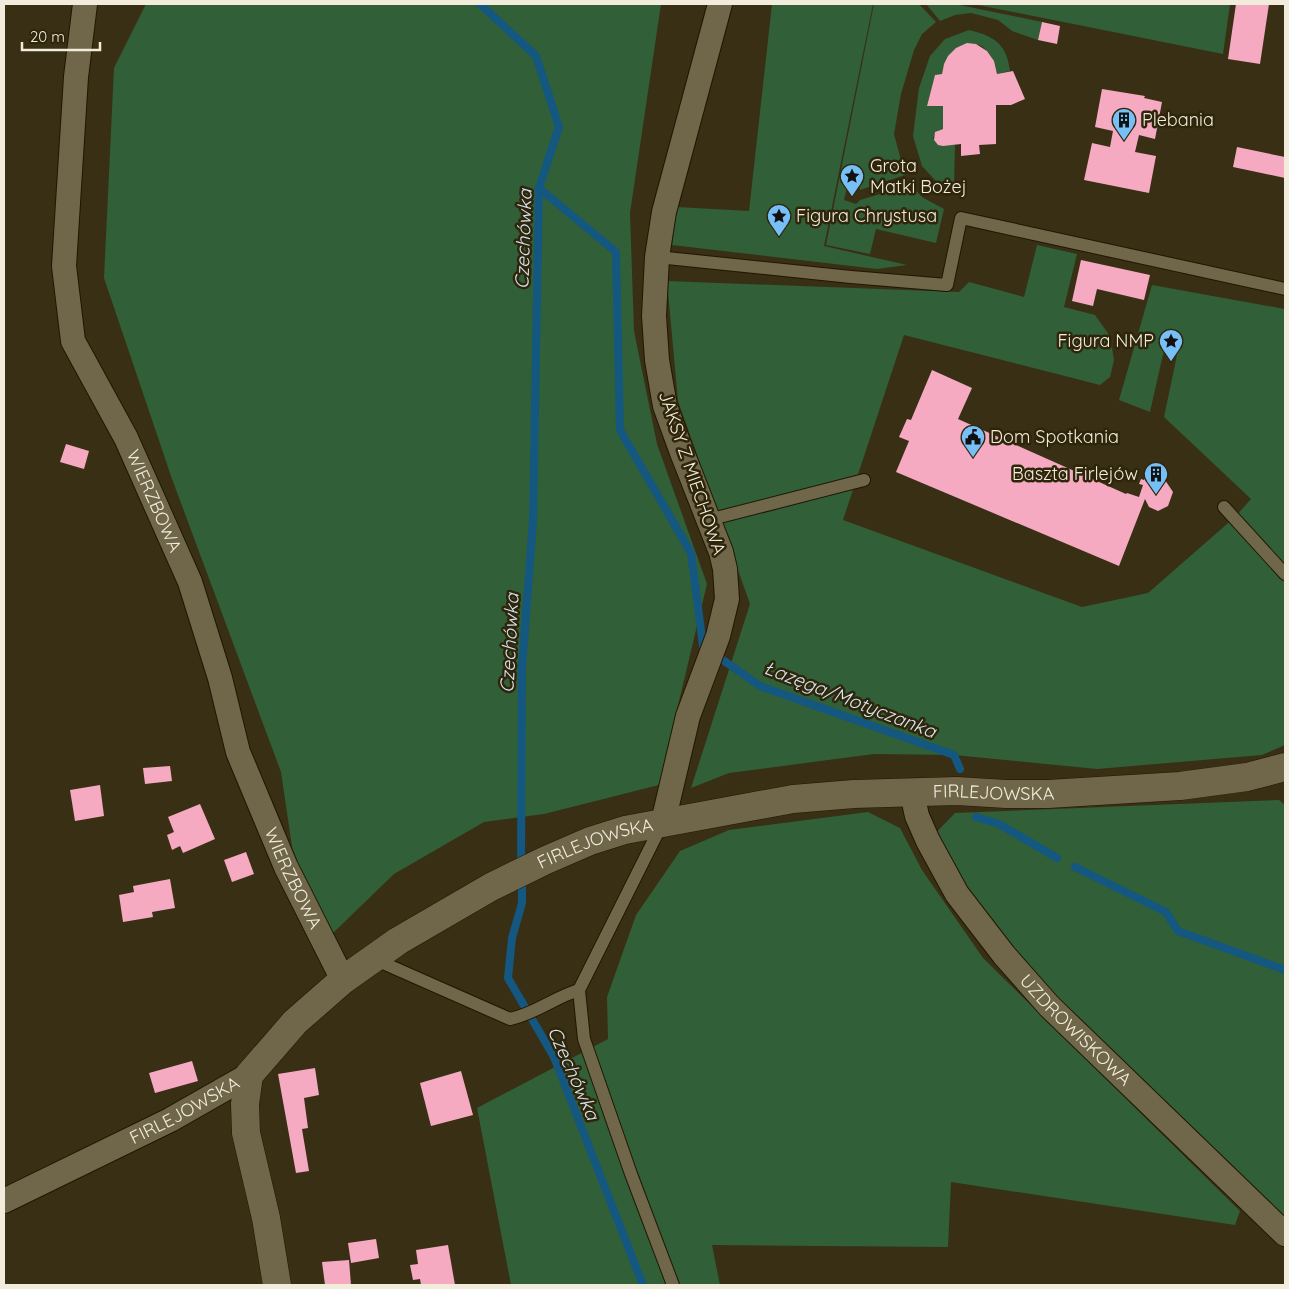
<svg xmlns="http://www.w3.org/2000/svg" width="1289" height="1289" viewBox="0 0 1289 1289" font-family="Quicksand,sans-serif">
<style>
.green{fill:#315f38}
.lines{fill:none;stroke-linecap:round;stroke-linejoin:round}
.stream{stroke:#145780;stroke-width:8}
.building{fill:#f6aac1}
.service-casing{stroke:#201700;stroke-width:14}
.minor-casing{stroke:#201700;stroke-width:26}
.tertiary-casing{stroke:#201700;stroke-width:29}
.service{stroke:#70664a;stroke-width:12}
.minor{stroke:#70664a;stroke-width:24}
.tertiary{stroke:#70664a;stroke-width:28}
.labels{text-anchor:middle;stroke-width:5;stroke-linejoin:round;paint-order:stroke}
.poi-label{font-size:18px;fill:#f1ecdc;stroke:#2e250a;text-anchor:start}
.street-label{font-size:18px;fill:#f1ecdc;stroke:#2e250a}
.water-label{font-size:19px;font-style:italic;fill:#d5e5f2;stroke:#2e250a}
</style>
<rect width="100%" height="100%" fill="#382f15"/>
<g class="green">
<path d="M146,4h515l-31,209 4,118 23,113 50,140 -48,201 -115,29 -60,8 -90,52 -63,61 -37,-75 -13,-88 -109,-293 -68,-201 10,-210z"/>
<path d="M772,4h101l-49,242 83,19 -30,4 -205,-24 5,-38 72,4z"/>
<path d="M874,4h45l17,18 -14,12 -8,16 -13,44 -7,40 11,41 -45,15v-3l-12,-3 -4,16 12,4 4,-4 51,-15 11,12 22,12 -8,34 -60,-14 -6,25 -44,-9z"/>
<path d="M926,4h29l87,18 -4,18 -26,-9 -14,-11 -27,-7 -16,2 -15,6z"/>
<path d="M973,4h257l-7,50z"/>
<path d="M969,30c26,6 38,15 41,41l-13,3c-4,-21 -17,-40 -39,-25 -11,7 -14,13 -16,25l-7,1 -8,31h16v23l-6,2 -4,7 5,7h17l-1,43 -18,-7 -14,-15 -9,-30 6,-48 11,-32 15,-17z"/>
<path d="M1037,245l40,9 -13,53 31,8 15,21 4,24 -4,17 -10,8 -196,-50 -61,185 239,87 66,-14 87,-76 16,-18 -87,-82 13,-62 -13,-5 -14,62 -31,-12 33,-115 133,24v436l-23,10 -165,14 -143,-14 -80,-1 -145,19 -38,15 59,-184 -72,-203 -11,-120 292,11 10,-10 55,15z"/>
<path d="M1279,800l6,5v429l-236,-228 -121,-165 27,-28z"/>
<path d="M868,812l32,16 22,42 61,88 257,253 -5,14 -284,-43 -3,65 -236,-2 8,40h-209l-34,-177 131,-69 -1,-42 29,-82 44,-64 49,-21z"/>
</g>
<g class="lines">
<g class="stream">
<path d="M480,4l56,52 23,71 -20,61 -6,333 -11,147 -1,199"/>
<path d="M539,188l77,64 4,178 71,123 12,93 57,40 194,69 6,14"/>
<path d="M976,817l23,7 58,34"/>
<path d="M1075,867l91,45 12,19 107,39"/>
<path d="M522,878v25l-10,35 -4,40 46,79 89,228"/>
</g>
</g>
<g class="building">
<path d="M1236,4h33l-9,60 -32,-5z"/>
<path d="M1042,22l18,4 -3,18 -19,-4z"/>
<path d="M967,43l9,1 11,7 7,10 3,13 16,-3 12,28 -14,6h-15v39l-17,1 1,9 -19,2v-12l-18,2 -5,-1 -4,-5 1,-8 8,-3v-23h-16l8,-31 7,-1 2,-10 4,-8 8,-8z"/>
<path d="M1102,89l43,7 -1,2 18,4 -7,37 -16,-4 -4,17 21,4 -7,37 -65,-13 8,-37 18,4 3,-16 -18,-4z"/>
<path d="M1237,147l48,10v21l-52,-11z"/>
<path d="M1081,260l69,15 -6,25 -47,-11 -4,17 -21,-5z"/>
<path d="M932,370l40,18 -14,31 168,75 1,-1 12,4 4,-12 -4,-1 2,-5 3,1 1,-3 6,2 4,-2 10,3 8,12 -5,14 -10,5 -9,-4 -4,-8 -26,67 -223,-94 13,-31 -10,-4 8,-18 4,1z"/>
<path d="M66,444l23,7 -5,18 -24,-7z"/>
<path d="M170,766l2,15 -27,3 -2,-16z"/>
<path d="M100,785l4,31 -29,5 -5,-31z"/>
<path d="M200,804l15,35 -32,14 -3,-7 -8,4 -5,-15 7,-3 -6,-15z"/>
<path d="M246,852l8,22 -22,8 -8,-22z"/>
<path d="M170,879l5,29 -23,4 1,5 -30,5 -4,-27 15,-3 -1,-6z"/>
<path d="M192,1061l6,20 -43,12 -6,-20z"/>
<path d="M315,1068l4,27 -15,3 4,30 -6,1 7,42 -13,2 -18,-99z"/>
<path d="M461,1071l12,44 -42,11 -11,-43z"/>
<path d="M376,1239l3,19 -28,5 -3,-20z"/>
<path d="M448,1245l7,40h-34l-1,-6 -7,1 -3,-15 8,-1 -2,-14z"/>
<path d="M349,1260l2,25h-26l-3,-23z"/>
</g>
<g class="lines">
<g class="service-casing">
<g id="service">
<path d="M657,257l194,20 96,8 14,-67 324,71"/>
<path d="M1224,507l61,67"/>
<path d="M708,520l156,-40"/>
<path d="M662,824l-83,166 5,49 47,135 42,111"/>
<path d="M374,959l136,60c25,-5 45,-22 69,-29"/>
</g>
</g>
<g class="minor-casing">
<g id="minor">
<path id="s1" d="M85,4l-9,73 -12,189 9,75 53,97 64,144 30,96 18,74 48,115 57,113"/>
<path id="s2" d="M912,793l5,23 11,25 29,53 47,61 45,51 236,228"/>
<path d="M663,822l25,-106 30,-80 9,-37 -2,-30 -4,-17 -40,-102 -16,-44 -8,-46 -3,-44 3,-59 7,-45 56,-208"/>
<path id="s3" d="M4,1201l166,-81 79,-45"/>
</g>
</g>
<g class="tertiary-casing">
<g id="tertiary">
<path id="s4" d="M277,1285l-11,-67 -20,-85 -1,-29 4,-29 46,-53 48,-42 55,-39 93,-54 53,-26 46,-20 35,-11 168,-31 61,-5 103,-3 49,3h42l132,-8 67,-9 38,-10"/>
</g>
</g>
<use href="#service" class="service"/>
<use href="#minor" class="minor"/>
<use href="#tertiary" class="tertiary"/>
</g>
<defs>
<g id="building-pin" transform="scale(1.25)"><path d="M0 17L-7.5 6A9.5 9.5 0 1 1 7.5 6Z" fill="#77c0f7" stroke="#2e250a"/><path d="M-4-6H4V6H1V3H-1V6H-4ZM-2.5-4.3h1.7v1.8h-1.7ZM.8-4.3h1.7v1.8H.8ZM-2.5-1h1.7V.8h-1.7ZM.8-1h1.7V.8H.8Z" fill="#111"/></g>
<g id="sight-pin" transform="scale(1.25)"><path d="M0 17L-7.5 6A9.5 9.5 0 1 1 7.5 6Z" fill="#77c0f7" stroke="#2e250a"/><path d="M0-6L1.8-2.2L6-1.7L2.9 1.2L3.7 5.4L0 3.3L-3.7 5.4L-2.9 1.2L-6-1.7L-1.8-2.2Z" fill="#111"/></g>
<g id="civic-pin" transform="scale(1.25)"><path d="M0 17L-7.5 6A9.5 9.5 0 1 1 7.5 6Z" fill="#77c0f7" stroke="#2e250a"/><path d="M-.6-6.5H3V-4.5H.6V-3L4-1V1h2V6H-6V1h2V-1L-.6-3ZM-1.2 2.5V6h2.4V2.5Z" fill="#111"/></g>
</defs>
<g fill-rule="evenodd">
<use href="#building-pin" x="1124" y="120"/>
<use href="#sight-pin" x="852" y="176"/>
<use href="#sight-pin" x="779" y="216"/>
<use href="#sight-pin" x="1171" y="341"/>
<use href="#civic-pin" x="973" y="437"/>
<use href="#building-pin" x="1156" y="474"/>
</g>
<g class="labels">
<g class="poi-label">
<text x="1142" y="126">Plebania</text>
<text x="870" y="172">Grota<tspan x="870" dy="21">Matki Bożej</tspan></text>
<text x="796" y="222">Figura Chrystusa</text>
<text x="1154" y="347" text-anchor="end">Figura NMP</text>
<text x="990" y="443">Dom Spotkania</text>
<text x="1138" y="480" text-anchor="end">Baszta Firlejów</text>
</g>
<g class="street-label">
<text transform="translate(692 473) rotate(71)" y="6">JAKSY Z MIECHOWA</text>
<text dy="6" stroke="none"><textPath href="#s1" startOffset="518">WIERZBOWA</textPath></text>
<text dy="6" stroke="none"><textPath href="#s4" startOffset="1040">FIRLEJOWSKA</textPath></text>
<text dy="6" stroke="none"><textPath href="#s4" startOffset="636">FIRLEJOWSKA</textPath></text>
<text dy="6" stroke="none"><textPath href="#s1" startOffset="921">WIERZBOWA</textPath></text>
<text dy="6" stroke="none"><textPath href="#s2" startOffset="292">UZDROWISKOWA</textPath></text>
<text dy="6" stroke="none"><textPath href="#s3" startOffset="202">FIRLEJOWSKA</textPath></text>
</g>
<g class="water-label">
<text transform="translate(523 239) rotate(-88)" y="7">Czechówka</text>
<text transform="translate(509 643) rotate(-87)" y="7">Czechówka</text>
<text transform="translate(850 699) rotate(21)" y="7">Łazęga/Motyczanka</text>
<text transform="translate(574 1073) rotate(66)" y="7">Czechówka</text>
</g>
</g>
<rect width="1289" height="1289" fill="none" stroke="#f1ecdc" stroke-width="10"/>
<path d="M22 42v8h78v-8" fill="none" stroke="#f1ecdc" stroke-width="2.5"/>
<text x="30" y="42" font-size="15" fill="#f1ecdc" stroke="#2e250a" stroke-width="4" paint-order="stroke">20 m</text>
</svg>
